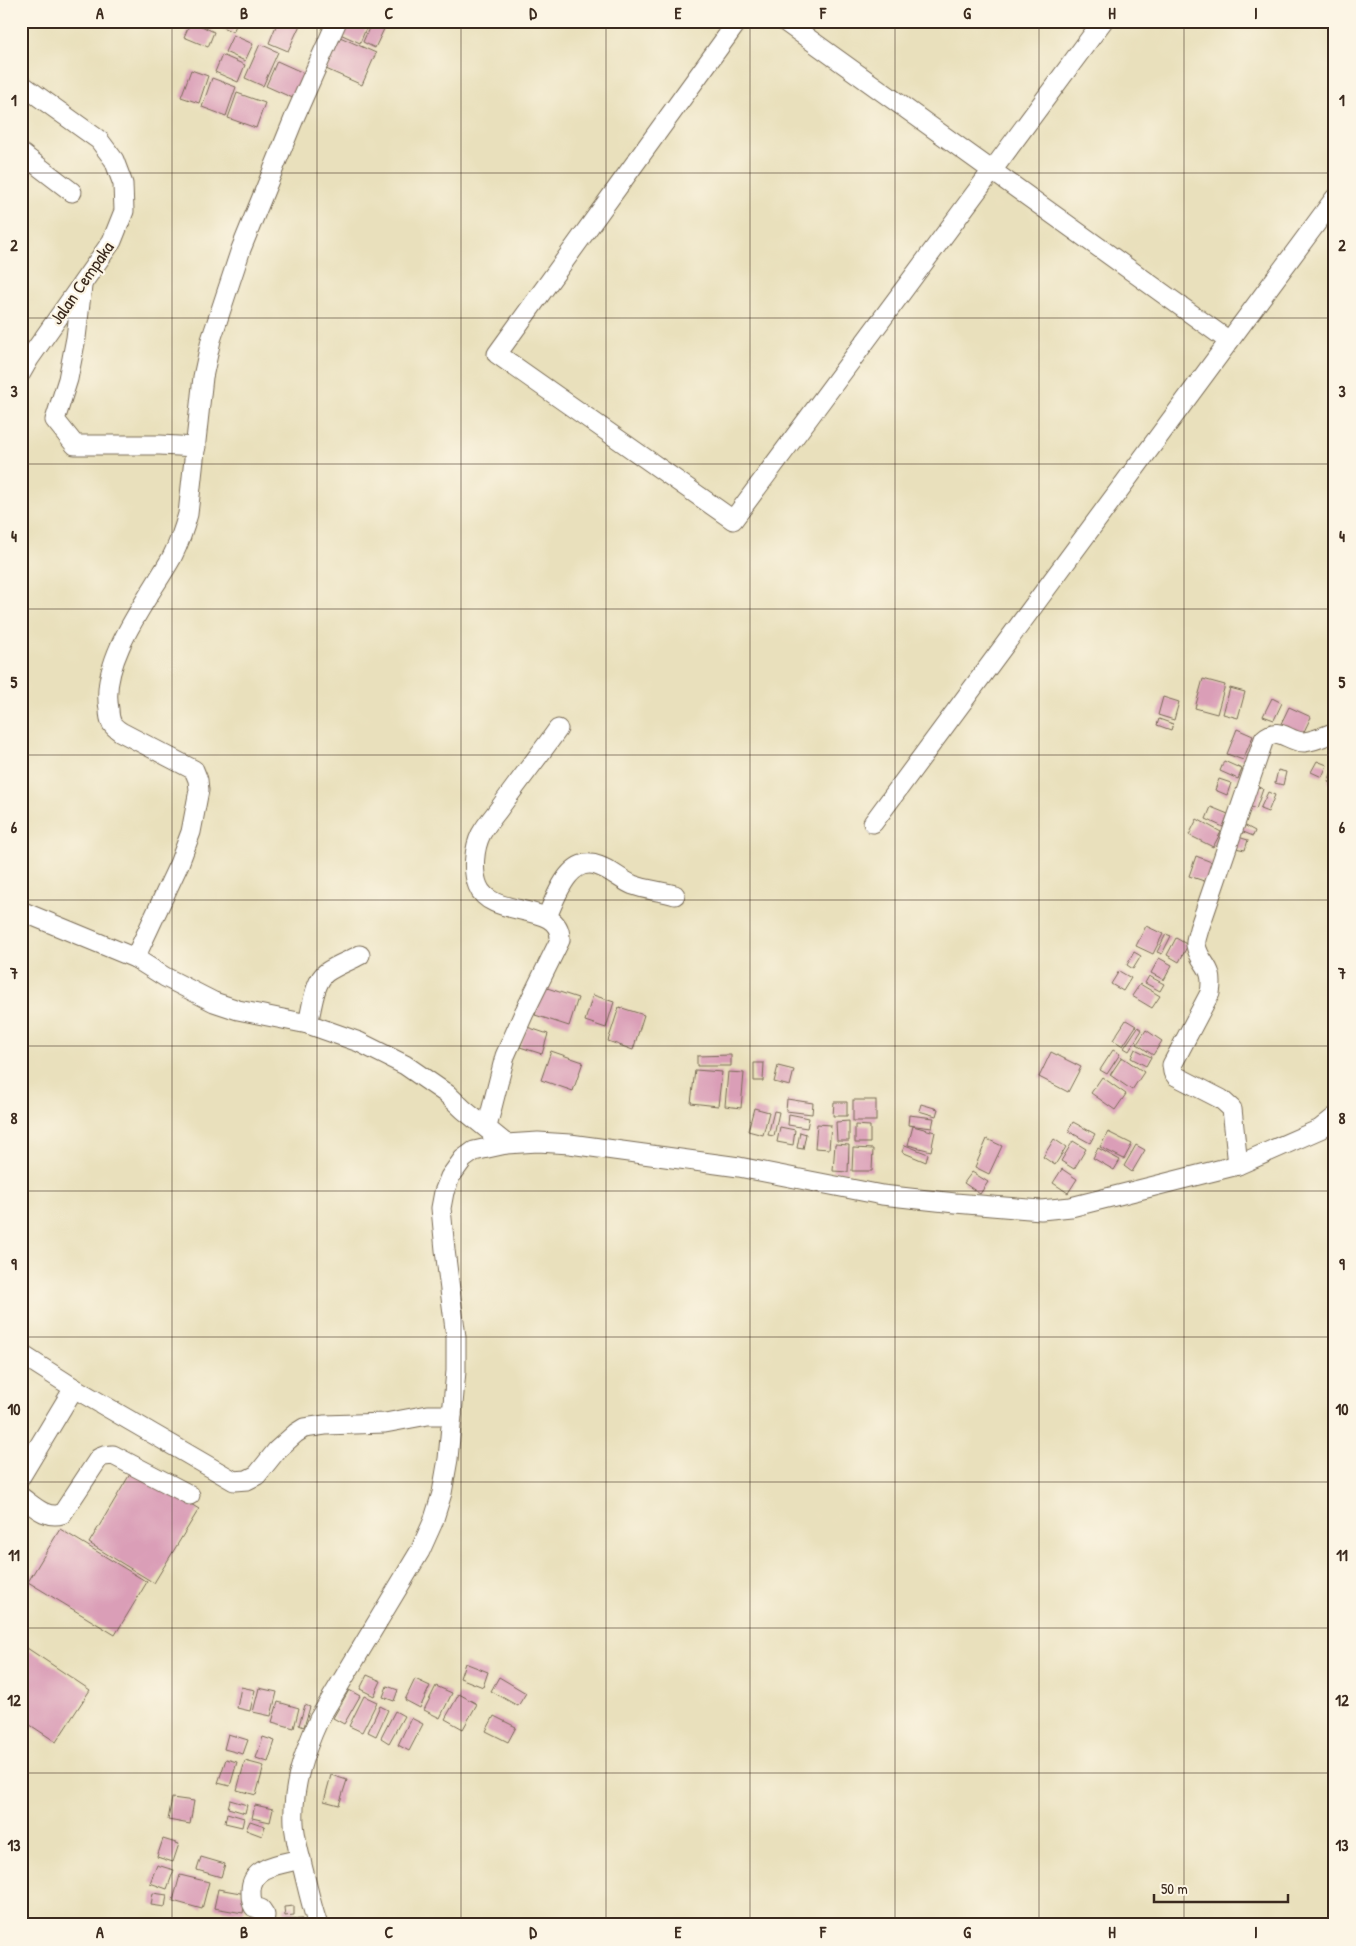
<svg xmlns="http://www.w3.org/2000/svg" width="1356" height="1946" viewBox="0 0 1356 1946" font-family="'Patrick Hand',sans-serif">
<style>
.building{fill:#da9eb7}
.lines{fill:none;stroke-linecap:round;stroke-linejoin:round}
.minor-casing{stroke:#786a55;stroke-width:21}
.minor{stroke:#fff;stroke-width:19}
.grid{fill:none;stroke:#3b2a1e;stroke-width:1;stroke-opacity:0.55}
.labels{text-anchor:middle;stroke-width:4.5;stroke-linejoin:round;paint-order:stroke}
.street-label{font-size:18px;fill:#3b2a1e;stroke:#fcf5e5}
.neatline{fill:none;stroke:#3b2a1e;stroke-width:2}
.grid-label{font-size:16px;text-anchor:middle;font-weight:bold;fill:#3b2a1e}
</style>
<rect width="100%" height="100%" fill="#fcf5e5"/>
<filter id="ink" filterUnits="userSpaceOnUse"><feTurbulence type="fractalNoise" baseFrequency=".02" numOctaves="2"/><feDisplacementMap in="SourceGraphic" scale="10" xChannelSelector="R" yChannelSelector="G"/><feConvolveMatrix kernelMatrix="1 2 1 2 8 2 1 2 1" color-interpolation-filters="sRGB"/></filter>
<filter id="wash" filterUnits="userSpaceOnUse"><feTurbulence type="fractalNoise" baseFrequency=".0096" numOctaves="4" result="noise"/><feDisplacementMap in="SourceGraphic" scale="20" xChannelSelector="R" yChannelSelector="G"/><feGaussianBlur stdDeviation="1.12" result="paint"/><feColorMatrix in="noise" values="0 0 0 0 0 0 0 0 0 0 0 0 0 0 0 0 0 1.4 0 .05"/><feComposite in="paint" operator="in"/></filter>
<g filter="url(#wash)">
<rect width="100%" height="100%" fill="#e9e0bc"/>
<g id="blocks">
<g class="building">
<path d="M191,21l23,11 -6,15 -24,-10z"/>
<path d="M209,21h29l-5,11z"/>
<path d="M278,21h15l7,4 -12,26 -19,-8z"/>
<path d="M344,21h25l-9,22 -22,-10z"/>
<path d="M372,21l13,6 -10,21 -12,-6z"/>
<path d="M233,35l20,9 -8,17 -20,-9z"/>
<path d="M340,37l36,16 -14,32 -36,-16z"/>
<path d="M260,44l18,8 -15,34 -18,-8z"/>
<path d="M222,55l23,10 -7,17 -23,-10z"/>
<path d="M277,61l29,13 -11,25 -29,-13z"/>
<path d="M191,70l17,6 -9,27 -18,-6z"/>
<path d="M212,78l24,9 -10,29 -24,-9z"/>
<path d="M237,93l28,10 -9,25 -28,-10z"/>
<path d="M1203,679l22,6 -8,29 -22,-6z"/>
<path d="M1230,688l15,4 -7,26 -15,-4z"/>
<path d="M1163,697l16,5 -5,18 -16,-5z"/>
<path d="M1272,698l10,5 -8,17 -11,-4z"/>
<path d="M1289,707l22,10 -11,23 -22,-10z"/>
<path d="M1159,719l14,5 -2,6 -14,-5z"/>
<path d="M1237,729l16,7 -10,24 -16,-6z"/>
<path d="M1224,761l18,8 -4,10 -18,-8z"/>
<path d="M1317,761l10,4 -5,12 -11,-5z"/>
<path d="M1335,763v21l-7,-2z"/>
<path d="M1278,770l8,2 -3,13 -8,-2z"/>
<path d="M1219,779l12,4 -4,12 -12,-5z"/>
<path d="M1251,784l12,5 -7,20 -13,-5z"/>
<path d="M1268,792l7,3 -7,17 -8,-3z"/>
<path d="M1211,807l17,7 -5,13 -17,-8z"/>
<path d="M1197,819l24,13 -8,15 -24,-12z"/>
<path d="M1244,825l11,6 -2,5 -12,-5z"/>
<path d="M1238,837l10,3 -3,10 -10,-2z"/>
<path d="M1196,856l18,7 -7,19 -18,-6z"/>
<path d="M1146,926l17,8 -10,20 -17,-8z"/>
<path d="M1166,934l5,2 -9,18 -5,-2z"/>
<path d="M1176,938l12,7 -9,17 -12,-7z"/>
<path d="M1134,952l7,4 -8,13 -6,-4z"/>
<path d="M1159,958l13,7 -8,15 -13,-7z"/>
<path d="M1119,971l12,7 -8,13 -12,-7z"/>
<path d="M1149,976l15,8 -4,7 -15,-8z"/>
<path d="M1140,984l20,12 -8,12 -20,-12z"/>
<path d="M544,987l34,11 -9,28 -34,-11z"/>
<path d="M593,995l21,7 -8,26 -21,-7z"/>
<path d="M619,1007l25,8 -11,35 -25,-9z"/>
<path d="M1126,1020l10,6 -13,20 -10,-6z"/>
<path d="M527,1027l21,7 -6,20 -22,-7z"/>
<path d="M1138,1027l4,3 -13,21 -5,-3z"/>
<path d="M1146,1030l16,11 -9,14 -16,-11z"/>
<path d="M1135,1049l16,8 -5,9 -15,-8z"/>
<path d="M1113,1050l7,4 -13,20 -7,-4z"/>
<path d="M551,1051l32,11 -10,29 -32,-11z"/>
<path d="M1051,1052l30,15 -13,25 -29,-15z"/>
<path d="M731,1055v11h-34v-10z"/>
<path d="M1122,1057l22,15 -12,18 -22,-15z"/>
<path d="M754,1063h10l-1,18h-9z"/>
<path d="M778,1066l16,4 -4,16 -16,-4z"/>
<path d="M695,1070l27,2 -4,34 -27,-3z"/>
<path d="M728,1072l16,1 -3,35 -16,-2z"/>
<path d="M1102,1077l24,17 -11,16 -24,-17z"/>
<path d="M787,1099l26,4 -1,11 -26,-3z"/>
<rect x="853" y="1100" width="23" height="21"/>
<path d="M834,1102h13v14h-14z"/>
<path d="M921,1104l17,5 -2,7 -17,-5z"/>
<path d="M754,1108l15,4 -6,23 -15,-4z"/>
<path d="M774,1111l5,1 -5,24 -6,-1z"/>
<path d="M789,1114l20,4 -2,10 -19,-3z"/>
<path d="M909,1115l25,3 -2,10 -24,-3z"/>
<path d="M849,1121v20h-12l-1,-19z"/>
<path d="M1073,1122l22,12 -5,9 -22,-12z"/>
<path d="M817,1124l14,1 -2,24 -14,-1z"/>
<path d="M855,1125l15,1v17h-15z"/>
<path d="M913,1126l22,6 -4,19 -23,-6z"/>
<path d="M780,1127l15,3 -2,15 -16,-3z"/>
<path d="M800,1132l6,2 -3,15 -6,-1z"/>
<path d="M1108,1132l24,12 -8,15 -24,-12z"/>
<path d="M987,1139l15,7 -13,28 -14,-7z"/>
<path d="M1054,1139l12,8 -11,18 -12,-8z"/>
<path d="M1073,1141l13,8 -12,20 -13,-8z"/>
<path d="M835,1144l14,1 -1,27 -15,-1z"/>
<path d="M905,1145l23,9 -2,8 -24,-10z"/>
<path d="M1136,1145l9,5 -13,22 -8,-6z"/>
<path d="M853,1148l20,1 -1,22h-20z"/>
<path d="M1098,1148l22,12 -6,10 -21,-12z"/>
<path d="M1062,1169l15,10 -9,14 -15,-10z"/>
<path d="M972,1172l16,10 -8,12 -16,-11z"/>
<path d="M133,1469l66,40 -45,74 -65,-40z"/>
<path d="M60,1529l87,53 -32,53 -87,-53z"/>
<path d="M21,1644l69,46 -34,52 -35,-23z"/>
<path d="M465,1663l23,9 -5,15 -23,-9z"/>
<path d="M367,1675l14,6 -7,15 -14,-7z"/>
<path d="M499,1677l27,16 -8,13 -27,-15z"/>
<path d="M415,1679l15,7 -10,22 -15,-8z"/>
<path d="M387,1686l11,4 -4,11 -11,-4z"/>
<path d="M436,1686l16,7 -12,25 -16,-8z"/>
<path d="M241,1687l14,3 -5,21 -13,-3z"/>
<path d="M259,1688l18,4 -6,24 -18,-4z"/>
<path d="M349,1690l11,6 -16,28 -11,-6z"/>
<path d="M459,1694l18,10 -14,25 -18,-10z"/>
<path d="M364,1696l13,6 -15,30 -13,-6z"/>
<path d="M278,1702l21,6 -5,20 -22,-6z"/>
<path d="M305,1705l5,2 -6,20 -5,-2z"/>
<path d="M380,1706l8,4 -12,26 -8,-4z"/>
<path d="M395,1711l9,5 -15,27 -8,-5z"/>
<path d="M494,1716l22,11 -8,15 -22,-11z"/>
<path d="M411,1718l12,6 -14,27 -11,-6z"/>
<path d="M228,1734l20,6 -5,14 -19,-5z"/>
<path d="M263,1737l12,4 -7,21 -12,-4z"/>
<path d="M226,1759l11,3 -7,24 -12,-3z"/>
<path d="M245,1761l19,5 -8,29 -19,-5z"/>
<path d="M331,1775l16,5 -8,25 -15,-4z"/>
<path d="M172,1798l22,3 -4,23 -22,-4z"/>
<path d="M230,1800l17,5 -2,8 -17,-5z"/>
<path d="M255,1805l18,4 -3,13 -18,-4z"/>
<path d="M227,1813l17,5 -2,9 -17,-4z"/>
<path d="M250,1821l15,5 -3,10 -16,-6z"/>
<path d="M163,1839l16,5 -6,18 -16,-5z"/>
<path d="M201,1857l24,7 -4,13 -24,-7z"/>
<path d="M157,1865l17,5 -7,19 -17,-6z"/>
<path d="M180,1875l29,7 -7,27 -29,-8z"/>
<path d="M218,1889l28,5 -3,19 -29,-5z"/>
<path d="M153,1893l14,2 -2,12 -14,-2z"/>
<path d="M294,1906v9l-9,1 -1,-9z"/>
<path d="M302,1919v6h-17v-5z"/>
</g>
</g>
</g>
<g filter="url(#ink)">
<use href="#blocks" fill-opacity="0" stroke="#786a55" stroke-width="1"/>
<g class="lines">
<g class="minor-casing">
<g id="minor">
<path d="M738,21l-241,333 236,166 370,-499"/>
<path d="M784,21l445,320"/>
<path d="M21,84l78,56 15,20 9,24 1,27 -12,30 -83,118 -8,14"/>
<path d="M21,153l51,39"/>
<path d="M82,286l-6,52 -8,41 -13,41 20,25h85l36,2"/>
<path d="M873,823l462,-625"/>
<path d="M21,911l114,47 30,19 49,25 24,8 70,14 51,18 46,23 42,29 17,16 42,34"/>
<path d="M547,917c9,-21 23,-63 52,-51 12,4 22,14 34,19 13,5 28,6 42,10"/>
<path d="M135,958l44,-94 12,-32 8,-42 -1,-10 -4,-10 -73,-38c-3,-2 -7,-5 -9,-8 -2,-4 -3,-11 -3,-15 -10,-49 40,-111 63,-152 7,-14 12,-28 16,-43l15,-137 8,-37 30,-91 54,-133 42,-95"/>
<path d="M308,1024c4,-16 6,-43 19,-52 10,-7 22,-11 33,-17"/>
<path d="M487,1127l18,-71 19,-43 36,-73c2,-40 -69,-20 -82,-54 -6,-15 -4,-38 3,-52 5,-9 12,-17 18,-25 19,-27 40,-53 59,-80"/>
<path d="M1238,1165l-6,-56 -11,-10 -45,-23 -3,-4 -1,-7 38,-72c5,-28 -10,-27 -14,-48 -1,-5 2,-11 3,-16l65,-190c15,-14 24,3 40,3 11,-1 21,-6 31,-10"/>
<path d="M21,1354l53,34 160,93 13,-1 10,-5 20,-25 19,-17 8,-5 21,-3 60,-2 43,-8h24"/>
<path d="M21,1476l53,-88"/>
<path d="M21,1497c13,9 25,22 41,17l37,-56 5,-2 9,-1 77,40"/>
<path d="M264,1925l1,-10 -4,-6 -7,-2c-3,-5 -3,-10 -3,-16 0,-25 30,-27 50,-32"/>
<path d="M318,1925c-6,-17 -10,-35 -14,-52 -4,-16 -9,-34 -10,-50 -2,-37 10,-71 25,-104l101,-168 13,-29 9,-29 6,-34 8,-88v-34l-11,-87 -4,-42 3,-16 6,-15 13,-18 11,-8 32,-7 32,-2 32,2 169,23 143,28 73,8 86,7 30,-3 167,-42 82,-36 15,-12"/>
</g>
</g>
<use href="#minor" class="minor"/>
</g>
</g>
<path class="grid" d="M172,21v1904M317,21v1904M461,21v1904M606,21v1904M750,21v1904M895,21v1904M1039,21v1904M1184,21v1904M21,173h1314M21,318h1314M21,464h1314M21,609h1314M21,755h1314M21,900h1314M21,1046h1314M21,1191h1314M21,1337h1314M21,1482h1314M21,1628h1314M21,1773h1314"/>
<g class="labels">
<g class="street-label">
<text transform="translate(82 283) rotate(-55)" y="6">Jalan Cempaka</text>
</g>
</g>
<rect width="1356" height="1946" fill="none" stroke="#fcf5e5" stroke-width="55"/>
<path d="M1154 1894v8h134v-8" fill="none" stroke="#3b2a1e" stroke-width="2.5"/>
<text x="1161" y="1894" font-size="15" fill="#3b2a1e" stroke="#fcf5e5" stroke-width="4" paint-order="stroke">50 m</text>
<rect x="28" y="28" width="1300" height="1890" class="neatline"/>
<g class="grid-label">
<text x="100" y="19">A</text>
<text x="244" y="19">B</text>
<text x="389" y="19">C</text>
<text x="533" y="19">D</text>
<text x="678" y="19">E</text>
<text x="823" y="19">F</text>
<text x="967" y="19">G</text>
<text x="1112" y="19">H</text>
<text x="1256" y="19">I</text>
<text x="14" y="106">1</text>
<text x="1342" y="106">1</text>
<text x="14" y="251">2</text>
<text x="1342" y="251">2</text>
<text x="14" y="397">3</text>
<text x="1342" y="397">3</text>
<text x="14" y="542">4</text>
<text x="1342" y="542">4</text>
<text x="14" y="688">5</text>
<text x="1342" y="688">5</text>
<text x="14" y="833">6</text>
<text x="1342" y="833">6</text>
<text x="14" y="979">7</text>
<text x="1342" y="979">7</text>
<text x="14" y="1124">8</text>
<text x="1342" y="1124">8</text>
<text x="14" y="1270">9</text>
<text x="1342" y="1270">9</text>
<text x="14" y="1415">10</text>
<text x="1342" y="1415">10</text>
<text x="14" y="1561">11</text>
<text x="1342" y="1561">11</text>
<text x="14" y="1706">12</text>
<text x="1342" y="1706">12</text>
<text x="14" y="1851">13</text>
<text x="1342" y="1851">13</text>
<text x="100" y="1938">A</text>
<text x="244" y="1938">B</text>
<text x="389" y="1938">C</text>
<text x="533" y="1938">D</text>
<text x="678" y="1938">E</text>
<text x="823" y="1938">F</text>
<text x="967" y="1938">G</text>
<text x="1112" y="1938">H</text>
<text x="1256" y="1938">I</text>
</g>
</svg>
